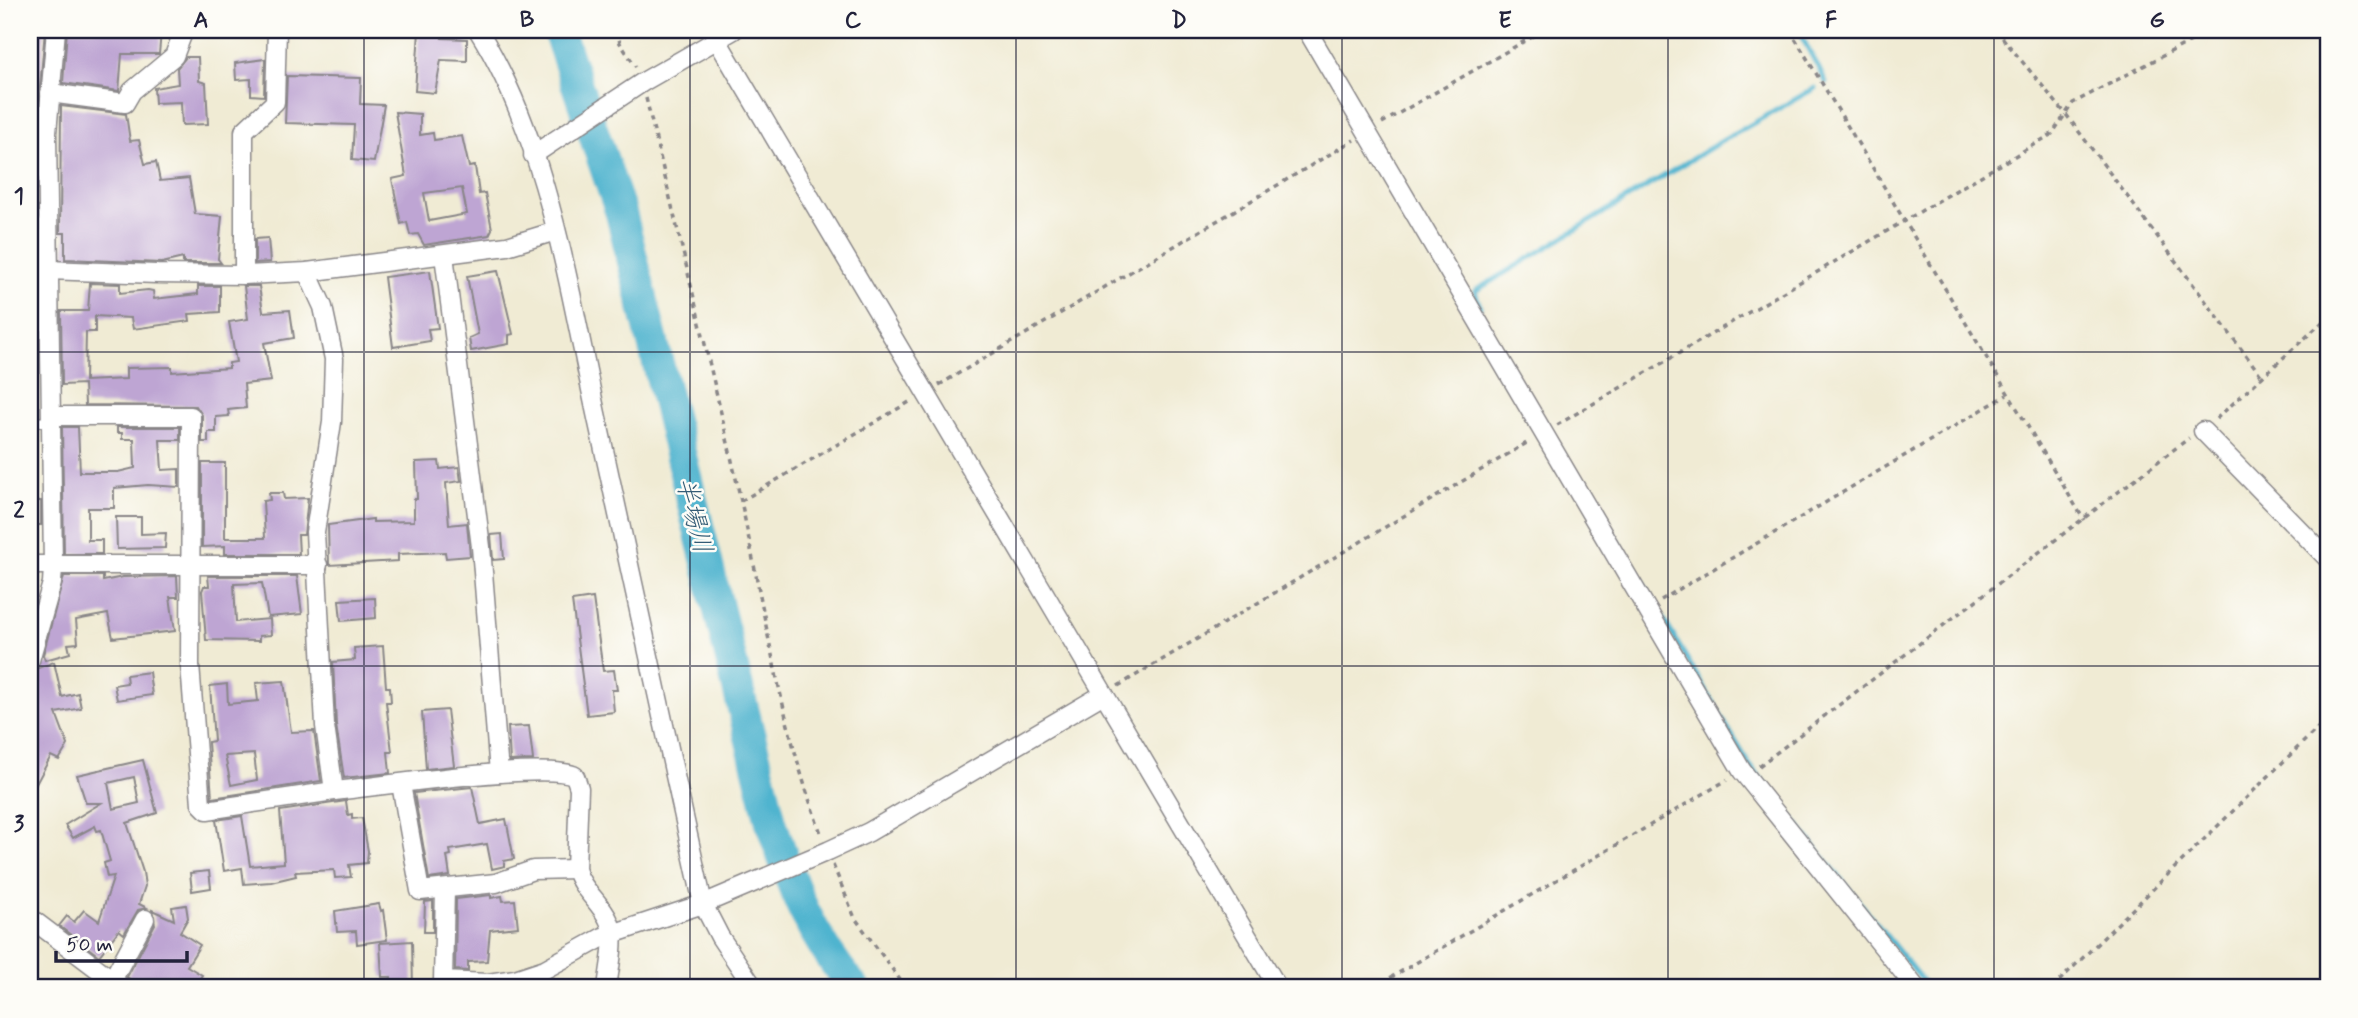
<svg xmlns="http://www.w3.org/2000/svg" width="2358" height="1018" viewBox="0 0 2358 1018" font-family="Mynerve,'Klee One',sans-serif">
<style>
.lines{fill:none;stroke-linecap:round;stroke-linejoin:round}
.stream{stroke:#50b4cf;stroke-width:5}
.river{stroke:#50b4cf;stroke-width:32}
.building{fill:#bea5d3;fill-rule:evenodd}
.service-casing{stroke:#898688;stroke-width:12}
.minor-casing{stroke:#898688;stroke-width:21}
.path{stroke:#898688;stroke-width:3.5;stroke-dasharray:5 5;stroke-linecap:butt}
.service{stroke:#fff;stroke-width:9}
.minor{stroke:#fff;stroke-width:18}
.grid{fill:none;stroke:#22223b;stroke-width:2;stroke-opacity:0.55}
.labels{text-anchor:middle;stroke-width:5;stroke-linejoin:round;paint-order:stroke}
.water-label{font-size:26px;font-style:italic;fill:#345c76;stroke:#fdfcf7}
.neatline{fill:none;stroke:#22223b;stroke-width:2.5}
.grid-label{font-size:23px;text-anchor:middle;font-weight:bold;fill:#22223b}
</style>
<rect width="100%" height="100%" fill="#fdfcf7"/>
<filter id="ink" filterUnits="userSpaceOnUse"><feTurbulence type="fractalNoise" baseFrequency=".0143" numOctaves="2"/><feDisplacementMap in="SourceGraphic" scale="14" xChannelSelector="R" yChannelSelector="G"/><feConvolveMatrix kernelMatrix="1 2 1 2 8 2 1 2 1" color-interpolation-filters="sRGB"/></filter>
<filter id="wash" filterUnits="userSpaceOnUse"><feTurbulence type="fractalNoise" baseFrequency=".00686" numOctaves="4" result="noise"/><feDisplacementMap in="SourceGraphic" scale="28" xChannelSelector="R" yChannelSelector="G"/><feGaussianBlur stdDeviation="1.57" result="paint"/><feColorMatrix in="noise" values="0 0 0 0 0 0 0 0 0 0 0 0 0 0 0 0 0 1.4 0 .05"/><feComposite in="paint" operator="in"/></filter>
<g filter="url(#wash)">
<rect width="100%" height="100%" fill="#f0ebd4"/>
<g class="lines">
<g class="stream">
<path d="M1798,30l28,52"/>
<path d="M1480,307l-5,-16 240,-146 100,-57"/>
<path d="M1604,519l46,77"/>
<path d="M1658,610l91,154 179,224"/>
</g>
<path class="river" d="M558,30l63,183 150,609c22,68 37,110 83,166"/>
</g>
<g id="blocks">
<g class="building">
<path d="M34,30h11l-9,102v48h-6v-109z"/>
<path d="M67,30h92l2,2 -2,22h-37l-3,37 -56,-8z"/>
<path d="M419,31l24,1 -1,6 25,1v22l-26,-1 -6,33 -20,-2z"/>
<path d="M186,57h12l1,24 7,2 2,41 -26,1 -1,-23 -26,1 -1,-15 24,-4 -1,-16z"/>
<path d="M265,59l-1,37 -13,-1v-16l-15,1 -1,-17z"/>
<path d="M287,76l74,2 -1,26 24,1 -10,57 -22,-2 2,-35 -69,-2z"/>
<path d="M61,106l65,8 4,27 9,-1 6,24 11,-2 4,19 29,-3 6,36 27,2 -4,43 3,4h-38v-5l-21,5 -97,-4v-26h-5z"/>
<path d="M395,112l25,2v21l13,-2 1,7 28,-4 7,31 6,-1 4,28 6,-1 7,36 -3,6 -65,10 -6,-11 -8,1 -3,-13 -6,2 -9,-45 14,-3zM462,188l5,26 -38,7 -5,-28z"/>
<path d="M268,238l2,24 -15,1v-24z"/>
<path d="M430,271l8,57 -10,1 2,12 -37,6 -9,-70z"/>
<path d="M498,271l15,63 -4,1v9l-38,7 -2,-13 9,-4 -11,-58z"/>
<path d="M90,283l30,1v9l28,-3 5,1 1,8 44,-5v-8h22v26l-31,2 1,7 -57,8 -2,-11 -36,-2v16h-9l-1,49 41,-2v-11l46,-1v5l57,-4v-5l7,-1 -7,-40 19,-3 -4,-33h15l4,26 27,-2 4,28 -30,5 7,38 -27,3 2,24 -18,2 1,6 -13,1v15h-8v10h-6v-27l-6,-9 -111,-1 -1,-21 -22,1 -1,-74h27z"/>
<path d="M62,427h16l2,45h38l17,-4 -1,-29h-12v-6h-5v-6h63v13h-20l2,30 17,-1v18l-31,-2 -34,3v20h-26v32h14v14h-38z"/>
<path d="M439,461l1,8 19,-2 2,14 -15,2 3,42 18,-2 3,33 -24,2 -1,-6 -47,2v7l-69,4 -1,-40 45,-6v3l41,-1v-22h3l-1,-37z"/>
<path d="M202,463h23v75h40l-2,-37 7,-1 -1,-7h14l1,6 24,-1 -4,37h-6l1,19h-74v-8l-23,1z"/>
<rect x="30" y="501" width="11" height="24"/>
<path d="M116,517h25v17l25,-1 -1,15 -48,1z"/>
<path d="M502,534l2,25 -11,1 -2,-25z"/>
<path d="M64,576h39v5l20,-4 54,-1 1,21h-8l5,34 -62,7 -5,-24 -32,6 2,23 -10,1 2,9 -25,7 -2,-5z"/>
<path d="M208,576h89l5,38 -34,3 -6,-34 -28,1 2,38 34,-3 1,16 -12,1v5l-53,-1 -4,-49 2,-5h5z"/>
<path d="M375,598l1,20 -35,3 -2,-21z"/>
<path d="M593,598l10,73 11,-1 3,20h-5l2,22 -27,3 -15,-114z"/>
<path d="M383,646l3,41h4l1,15h-5l6,50h-4l2,21 -46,5 -8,-53 -3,-63 22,-2 -1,-12z"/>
<path d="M54,662l8,35 16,-4 3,15 -25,5 12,32 -9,15 -8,-4 -21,39v-70l7,-3 -7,-51z"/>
<path d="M149,672l3,23 -35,5 -3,-15 13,-2 -1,-8z"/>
<path d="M284,681l7,51 23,-1 7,50 -109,17 -4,-56 6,-1 -4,-55 17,-2 1,20 30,-3 -2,-18zM254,754l3,26 -26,5 -6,-29z"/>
<path d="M447,710l7,56 -28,3 -4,-57z"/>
<path d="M529,726l4,34 -23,1 -2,-34z"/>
<path d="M143,760l14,53 -30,10 16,49 2,14 -6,18 8,4 -9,2 -14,24 -5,-4 -20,26 -40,-30 8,-10 7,6 10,-12 15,11 15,-45 -7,1 -3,-14 6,-2 -9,-31 -4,1 -2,-5 -22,12 -8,-13 36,-22h-15l-9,-28zM134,777l5,26 -26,6 -5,-26z"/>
<path d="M472,787l8,37 26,-5 8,40 -10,2 1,5 -13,3 -5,-25 -37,6 1,5 -4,1 3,20 -21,3 -15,-86z"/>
<path d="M346,801l2,14 4,-1v5l10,-1 6,33 -1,12 -18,2 2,12 -16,1 -1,-8 -39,2 1,4 -25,6 -27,2 -2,-16 -18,3 -8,-51 26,-4 8,50 34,-3 -4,-52z"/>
<path d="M209,871l2,17 -19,3 -2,-18z"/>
<path d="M491,895v3l11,-2 1,5 12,-1 3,27 -28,3 -3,31 -19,1v9l-13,-1 1,-71z"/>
<path d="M433,901v31h-9l1,-30z"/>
<path d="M379,904l2,7 2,-1 4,30 -30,4 -1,-13 -19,1 -2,-21z"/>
<path d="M186,905l2,13 -8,14 20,13 -13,21 15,9 -9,13h-42l-5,-3 -1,3 -12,-6 -6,-5 28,-53 -3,-14 22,10 -2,-13z"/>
<path d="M412,941l1,47h-22v-11h-9l-2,-34z"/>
</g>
</g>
</g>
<g filter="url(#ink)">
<use href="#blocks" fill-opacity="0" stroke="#898688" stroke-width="2"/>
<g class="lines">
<g class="service-casing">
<path id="service" d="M30,422h16l5,-4"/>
</g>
<g class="minor-casing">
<g id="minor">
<path d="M478,30c70,112 91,260 119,388 35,162 71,324 106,486l17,33 34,51"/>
<path d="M1307,30l435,741 174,217"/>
<path d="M717,40l561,948"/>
<path d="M50,93l75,10 7,-12 42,-35 10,-26"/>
<path d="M533,155l110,-73 91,-52"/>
<path d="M444,255l37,292 18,226"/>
<path d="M30,263l17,7 110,4 87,1 63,-3 200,-26 49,-15"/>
<path d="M307,272l16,35 11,52 -2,63 -17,110 10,194 9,65c40,-4 215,-30 241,-15l4,12 -3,81c5,21 25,33 33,52 8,18 0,48 -2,67"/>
<path d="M244,275v-144l31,-29 2,-72"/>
<path d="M53,416h138l-1,249 11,139 6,6 127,-19"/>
<path d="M2203,431l125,128"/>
<path d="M30,565h288"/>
<path d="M30,660l22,-77 1,-16 -6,-434 9,-103"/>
<path d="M401,784l19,107 76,-8 37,-13 43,-1"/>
<path d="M445,889l-2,92 45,2 27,-4 30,-10 58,-32 100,-33 125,-53 41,-19 233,-137"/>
<path d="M30,924l3,-4 90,68"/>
<path d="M108,988l37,-69"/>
</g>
</g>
<g class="path">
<path d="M617,30l3,13 16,24"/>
<path d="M1790,30l294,490"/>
<path d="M1996,30l69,83 198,265"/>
<path d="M646,98c32,134 65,268 95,403 24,112 40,226 81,335"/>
<path d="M1382,123l162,-93"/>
<path d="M939,385l415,-245"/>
<path d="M2216,419l112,-102"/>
<path d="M1557,425l495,-291 21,-31 139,-73"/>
<path d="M741,501l170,-100"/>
<path d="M1661,600l346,-205"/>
<path d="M1118,686l412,-245"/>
<path d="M1759,766l430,-328"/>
<path d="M833,865l22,53 51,70"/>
<path d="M1373,988l354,-208"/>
<path d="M2052,988l276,-270"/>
</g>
<use href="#service" class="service"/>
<use href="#minor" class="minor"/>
</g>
</g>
<path class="grid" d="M364,30v958M690,30v958M1016,30v958M1342,30v958M1668,30v958M1994,30v958M30,352h2298M30,666h2298"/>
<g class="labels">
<g class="water-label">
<text transform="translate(695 515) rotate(76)" y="9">半場川</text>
</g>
</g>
<rect width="2358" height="1018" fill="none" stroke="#fdfcf7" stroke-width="77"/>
<path d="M56 951v10h131v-10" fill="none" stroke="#22223b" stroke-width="3.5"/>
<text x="66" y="951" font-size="21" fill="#22223b" stroke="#fdfcf7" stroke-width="5" paint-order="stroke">50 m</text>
<rect x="38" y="38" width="2282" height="941" class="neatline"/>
<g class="grid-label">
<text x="201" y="27">A</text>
<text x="527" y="27">B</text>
<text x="853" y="27">C</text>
<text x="1179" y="27">D</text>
<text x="1505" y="27">E</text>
<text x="1831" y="27">F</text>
<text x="2157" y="27">G</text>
<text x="19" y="203">1</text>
<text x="19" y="517">2</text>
<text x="19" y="831">3</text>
</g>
</svg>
